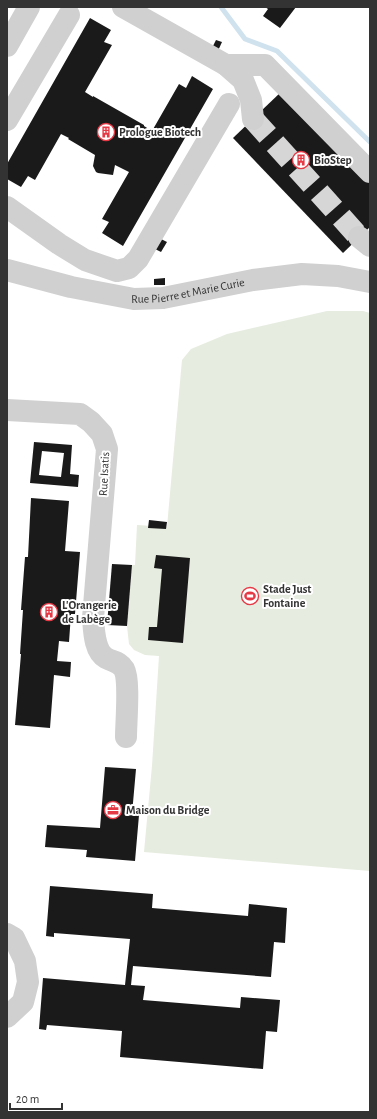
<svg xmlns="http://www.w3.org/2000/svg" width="377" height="1119" viewBox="0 0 377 1119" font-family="'Alegreya Sans',sans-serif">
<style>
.green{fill:#e6ecdf}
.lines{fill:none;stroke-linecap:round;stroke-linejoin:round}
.stream{stroke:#cfe2ee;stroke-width:5}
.building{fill:#1a1a1a;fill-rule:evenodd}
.minor-tunnel{stroke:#d6d6d6;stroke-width:22;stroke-dasharray:22 11;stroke-linecap:butt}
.minor{stroke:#d0d0d0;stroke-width:22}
.labels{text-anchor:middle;stroke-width:4;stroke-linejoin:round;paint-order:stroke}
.poi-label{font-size:12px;font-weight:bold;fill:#333;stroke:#fff;text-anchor:start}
.street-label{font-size:12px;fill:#333;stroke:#fff}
</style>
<rect width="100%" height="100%" fill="#fff"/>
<path class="green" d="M327,311h36l7,2v558l-226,-19 8,-86 7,-110 -14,-1 -11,-5 -5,-6 -2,-18 5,-61h3l2,-40 30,2 15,-167 9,-11 36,-15z"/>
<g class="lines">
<path class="stream" d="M221,7l24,32 32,12 93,91"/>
</g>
<g class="building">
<path d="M265,7h31l-16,21 -17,-12 5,-7z"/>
<path d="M90,18l21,12 -7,12 8,3 -27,47 8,5v-1l51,29v1l8,5 27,-47 7,4 6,-12 21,13 -90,157 -21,-13 7,-11 -7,-3 27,-47 -14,-7 -2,10 -15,-2 -2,-1 -3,-6 2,-11 -27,-16 1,-1 -8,-4 -26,46 -7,-4 -7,11 -14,-8v-15z"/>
<path d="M216,40l6,2 -5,11 -6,-3z"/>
<path d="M282,91l88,91v45l-27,26 -110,-115z"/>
<path d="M159,238l8,4 -6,10 -8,-4z"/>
<path d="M165,278v7h-11v-6z"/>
<path d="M34,442l38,3 -2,29 9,1 -1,12 -48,-4zM42,451l22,2 -3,24 -22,-2z"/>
<path d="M31,498l38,3 -4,50 15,1 -5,62h-4l-2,28 -10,-1 -2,20 14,1 -1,15 -16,-2 -4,53 -35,-3 6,-71h-1l3,-44h-2l4,-53h3z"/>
<path d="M149,520l18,2 -1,7 -18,-1z"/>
<path d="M156,555l34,3 -7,85 -35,-3 1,-13h8l5,-58 -8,-1z"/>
<path d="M112,564l20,1 -5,61 -20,-1z"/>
<path d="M105,767l31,2 -4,45 7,1 -4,46 -49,-4 1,-7 -42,-3 2,-22 53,3z"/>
<path d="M50,886l103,8 -1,14 96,8 1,-12 38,4 -2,35 -11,-1 -3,35 -138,-11 -2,19 14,1 -2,14 97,8 1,-11 39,3 -3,32 -11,-1 -3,38 -143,-12 2,-26 -75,-6 -1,5 -7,-1 4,-51 82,7 5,-46 -76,-6v4l-8,-1z"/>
</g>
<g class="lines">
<path class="minor-tunnel" d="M253,119l106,118"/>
<g class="minor">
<path d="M123,7l103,58h39l105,107"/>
<path d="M7,46l22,-39"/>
<path d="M226,65l17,15 8,20 2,19"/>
<path d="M7,120l62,-105"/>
<path d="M7,207l52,37 26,16 32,11 12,-3 9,-9 91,-155"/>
<path d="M359,237l11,9"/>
<path id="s1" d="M7,270l64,17 63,12 29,-1 90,-18 49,-6 36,2 32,6"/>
<path d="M7,410l73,4 11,8 11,12 5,15 -14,169c1,12 1,33 13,40 7,4 13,3 18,11 6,11 2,53 2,68"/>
<path d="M7,934l7,4 11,23 3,21 -5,20 -16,15"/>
</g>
</g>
<defs>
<g id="building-ring" transform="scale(0.9)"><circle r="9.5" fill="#fff" stroke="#e63946" stroke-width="1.5"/><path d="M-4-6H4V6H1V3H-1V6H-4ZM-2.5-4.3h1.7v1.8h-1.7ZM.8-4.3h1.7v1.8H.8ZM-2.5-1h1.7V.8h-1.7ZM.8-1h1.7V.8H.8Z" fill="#e63946"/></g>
<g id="stadium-ring" transform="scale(0.9)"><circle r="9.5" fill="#fff" stroke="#e63946" stroke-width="1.5"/><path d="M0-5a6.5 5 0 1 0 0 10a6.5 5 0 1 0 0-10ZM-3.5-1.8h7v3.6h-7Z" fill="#e63946"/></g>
<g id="office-ring" transform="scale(0.9)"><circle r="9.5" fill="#fff" stroke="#e63946" stroke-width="1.5"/><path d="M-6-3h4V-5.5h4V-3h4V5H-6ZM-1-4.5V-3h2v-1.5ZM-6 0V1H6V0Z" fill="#e63946"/></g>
</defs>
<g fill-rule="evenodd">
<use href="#building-ring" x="106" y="132"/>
<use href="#building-ring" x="301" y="160"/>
<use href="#stadium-ring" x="250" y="596"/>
<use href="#building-ring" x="49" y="612"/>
<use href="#office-ring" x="113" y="810"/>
</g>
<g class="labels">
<g class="poi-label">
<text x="119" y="136">Prologue Biotech</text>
<text x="314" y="164">BioStep</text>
<text x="263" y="593">Stade Just<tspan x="263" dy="14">Fontaine</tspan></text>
<text x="62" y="609">L'Orangerie<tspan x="62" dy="14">de Labège</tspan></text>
<text x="126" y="814">Maison du Bridge</text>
</g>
<g class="street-label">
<text dy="4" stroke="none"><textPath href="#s1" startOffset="185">Rue Pierre et Marie Curie</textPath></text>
<text transform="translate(104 474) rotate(-87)" y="4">Rue Isatis</text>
</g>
</g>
<rect width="377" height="1119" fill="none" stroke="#333333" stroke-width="16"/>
<path d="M10 1103v6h52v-6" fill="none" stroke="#333333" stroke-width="2"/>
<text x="16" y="1103" font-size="12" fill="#333333" stroke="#ffffff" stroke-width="3" paint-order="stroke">20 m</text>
</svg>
